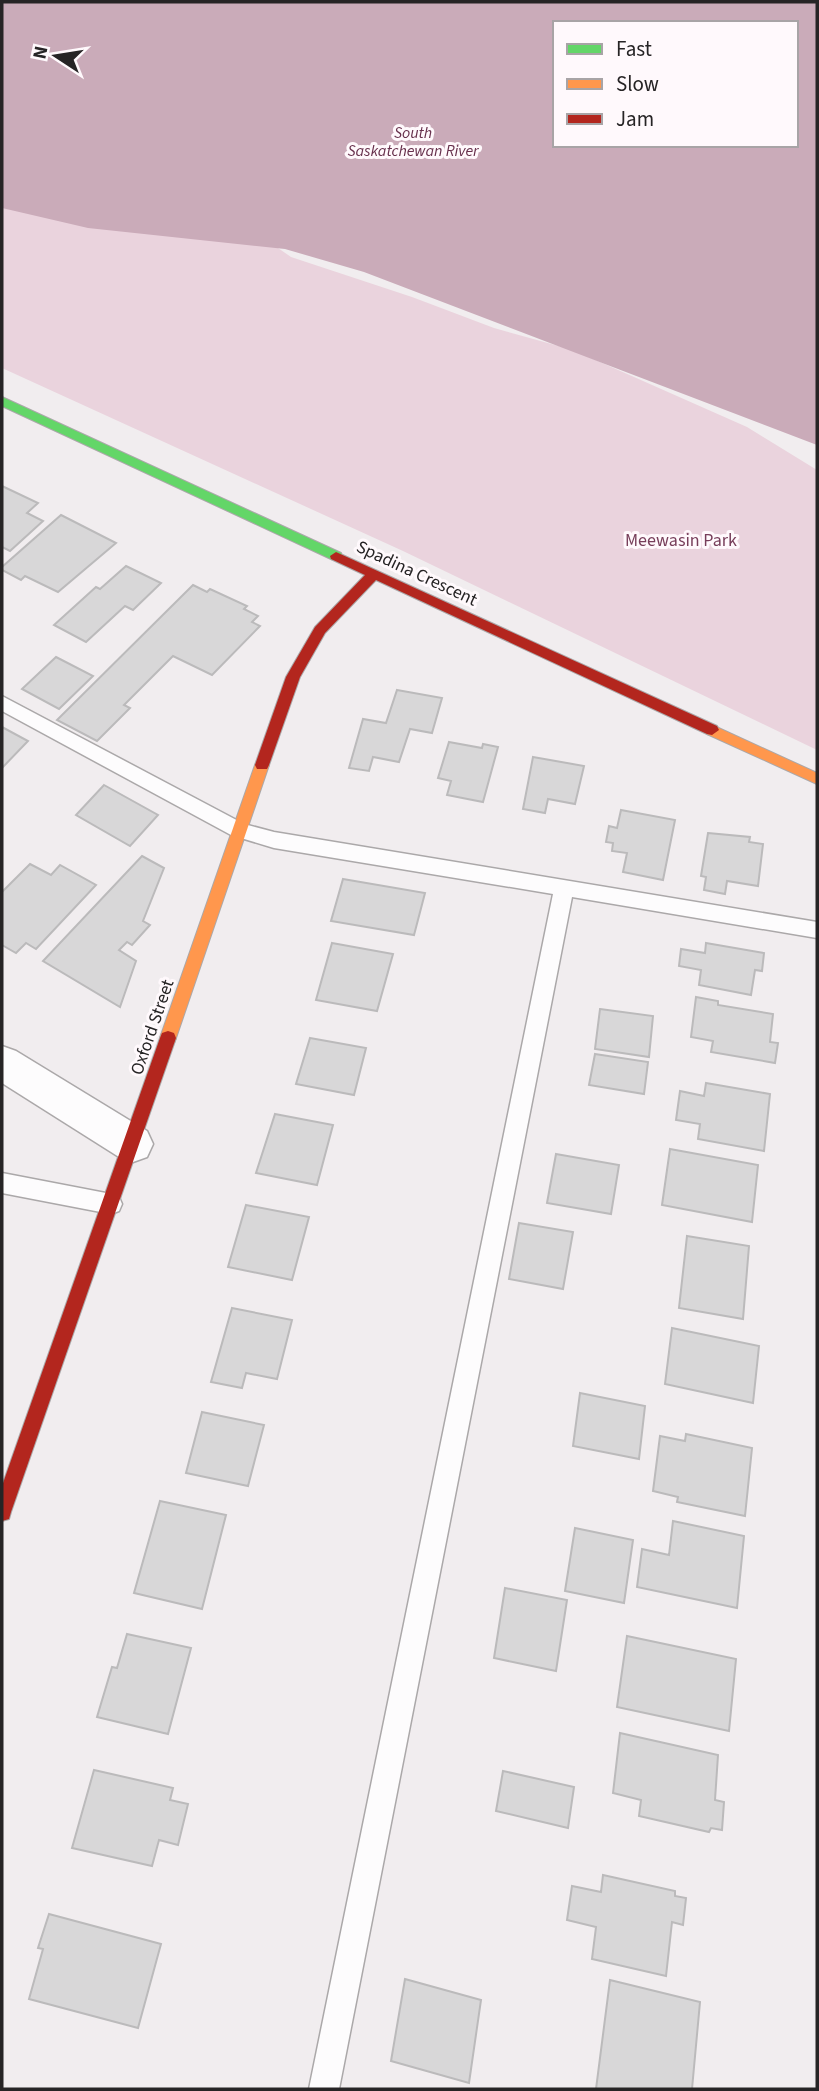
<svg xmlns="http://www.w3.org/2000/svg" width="819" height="2091" viewBox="0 0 819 2091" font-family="'Source Sans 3',sans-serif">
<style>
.green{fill:#ead3dd}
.water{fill:#caabb9;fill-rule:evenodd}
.building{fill:#d8d7d8;stroke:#bbbabb;stroke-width:2}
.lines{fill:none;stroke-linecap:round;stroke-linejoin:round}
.lane-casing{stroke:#aba8a9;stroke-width:3}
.street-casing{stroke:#aba8a9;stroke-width:3}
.fast-casing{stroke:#aba8a9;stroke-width:2}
.slow-casing{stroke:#aba8a9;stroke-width:2}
.jam-casing{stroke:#aba8a9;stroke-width:2}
.lane{fill:#fdfcfd;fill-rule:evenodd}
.street{fill:#fdfcfd;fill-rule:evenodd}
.fast{fill:#63d668;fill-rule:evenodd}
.slow{fill:#ff974d;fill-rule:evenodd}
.jam{fill:#b3261e;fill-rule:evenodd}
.labels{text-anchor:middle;stroke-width:6;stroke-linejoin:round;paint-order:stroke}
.far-water-label{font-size:16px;font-style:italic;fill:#67304c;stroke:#fff9fc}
.park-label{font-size:18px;fill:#773e5a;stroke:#fff9fc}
.street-label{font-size:18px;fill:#262425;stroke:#fff9fc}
</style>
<rect width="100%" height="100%" fill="#f1edef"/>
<path class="green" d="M2,182l263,57 26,18 121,40 82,31 79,22 174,77 70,43v280l-414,-199 -401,-183z"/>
<path class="water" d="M2,2h815v443l-453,-173 -79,-23 -197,-21 -86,-20zM555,23h241v122h-241z"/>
<g class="building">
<path d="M2,486l36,17 -11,10 16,8 -33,30 -8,-4z"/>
<path d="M61,515l55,28 -58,49 -33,-16 -4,4 -19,-10v-3z"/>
<path d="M126,566l35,17 -28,27 -8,-4 -39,36 -32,-17 42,-38 4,2z"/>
<path d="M193,585l14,7 3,-3 37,17 -3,3 14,7 -6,6 8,4 -48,49 -39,-19 -49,49 6,3 -33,33 -40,-21z"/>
<path d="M56,657l37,19 -34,33 -37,-20z"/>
<path d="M397,690l45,8 -10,35 -22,-4 -11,33 -26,-5 -4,14 -20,-3 14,-49 23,4z"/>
<path d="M2,727l26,14 -26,27z"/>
<path d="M449,742l33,6 1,-4 15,3 -15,55 -36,-7 4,-14 -13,-3z"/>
<path d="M533,757l51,9 -9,38 -27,-5 -3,14 -22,-4z"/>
<path d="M104,785l54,30 -28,31 -54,-31z"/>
<path d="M621,810l54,10 -12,60 -40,-8 4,-19 -15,-2 1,-8 -7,-1 3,-16 8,2z"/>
<path d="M708,833l42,4 -1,5 14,2 -5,42 -31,-5 -2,13 -21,-4 2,-13 -5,-1z"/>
<path d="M142,856l22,12 -21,53 7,4 -18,20 -5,-3 -8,8 17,11 -16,46 -77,-46z"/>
<path d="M30,864l21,11 9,-10 36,20 -60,64 -10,-6 -10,10 -14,-8v-53z"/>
<path d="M343,879l82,14 -11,42 -83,-14z"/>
<path d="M332,943l61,11 -16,57 -61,-11z"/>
<path d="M706,943l58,10 -2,18 -7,-1 -4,25 -52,-10 2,-15 -22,-4 2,-17 24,4z"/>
<path d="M696,997l22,4v4l55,9 -3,28 8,1 -3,20 -64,-11 2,-11 -22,-4z"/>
<path d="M600,1009l53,7 -4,41 -54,-8z"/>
<path d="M310,1038l56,10 -12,47 -58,-11z"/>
<path d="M595,1054l53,8 -4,32 -55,-9z"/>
<path d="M706,1083l64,11 -6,57 -66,-12 2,-15 -24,-4 4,-29 24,5z"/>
<path d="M275,1114l58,11 -16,60 -61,-12z"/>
<path d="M670,1149l88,16 -6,57 -90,-17z"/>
<path d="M556,1154l63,11 -8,49 -64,-11z"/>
<path d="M246,1205l63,12 -17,63 -64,-13z"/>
<path d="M519,1223l54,9 -10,57 -54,-10z"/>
<path d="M687,1236l62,10 -6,73 -64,-11z"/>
<path d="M232,1308l60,12 -15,59 -31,-6 -4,15 -31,-6z"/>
<path d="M672,1328l87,18 -6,57 -88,-19z"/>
<path d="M580,1393l65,13 -6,53 -66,-13z"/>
<path d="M202,1412l62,13 -16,61 -62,-13z"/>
<path d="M686,1434l66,14 -7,68 -68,-14 1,-5 -25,-6 7,-55 25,5z"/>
<path d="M160,1501l66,14 -24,94 -68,-16z"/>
<path d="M673,1521l71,15 -7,72 -100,-21 5,-38 27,6z"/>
<path d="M575,1528l58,12 -9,63 -59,-12z"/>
<path d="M505,1588l62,12 -11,71 -62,-13z"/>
<path d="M127,1634l64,14 -23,86 -71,-17 15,-50 5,1z"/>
<path d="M627,1636l109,23 -7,72 -112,-24z"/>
<path d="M620,1733l98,22 -3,45 9,2 -2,28 -11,-2 -2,4 -70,-16 2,-16 -28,-7z"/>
<path d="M94,1770l79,18 -3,12 18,4 -10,41 -19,-5 -7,26 -80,-18z"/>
<path d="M503,1771l71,16 -6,41 -72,-17z"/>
<path d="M603,1875l72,16v5l11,2 -3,27 -11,-3 -6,54 -74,-17 4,-32 -29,-7 5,-34 29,6z"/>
<path d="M49,1914l112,30 -23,84 -109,-29 14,-50 -5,-1z"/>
<path d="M405,1979l76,21 -12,83 -78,-22z"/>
<path d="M610,1980l90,22 -8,87h-96z"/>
</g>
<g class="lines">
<g class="lane-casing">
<g id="lane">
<path d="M2,696l242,128 30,8 543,90v16l-245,-41 -233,1192h-30l244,-1195 -279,-46 -43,-13 -229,-124z"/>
<path d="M2,1173l109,21 8,3 3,7 -3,7 -8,3 -109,-21z"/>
</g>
</g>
<g class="street-casing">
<path id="street" d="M2,1046l14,5 131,80 6,13 -6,13 -14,5 -14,-5 -117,-74z"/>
</g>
<g class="fast-casing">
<path id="fast" d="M2,397l339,156 1,3 -6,4 -5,-1 -329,-153z"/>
</g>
<g class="slow-casing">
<g id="slow">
<path d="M712,725l105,48v11l-110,-50 -2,-4z"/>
<path d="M262,760l7,5 -93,273 -2,5h-12l-2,-5 95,-273z"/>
</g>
</g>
<g class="jam-casing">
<g id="jam">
<path d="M336,552l381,174 2,4 -7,5 -5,-1 -331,-154 -51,53 -25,44 -31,88 -2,4h-10l-2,-4 31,-88 29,-50 50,-52 -34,-16 -1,-3z"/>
<path d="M168,1031l6,2 2,5 -165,474 -2,7 -7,2v-35l158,-448 2,-5z"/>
</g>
</g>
<use href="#lane" class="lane"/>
<use href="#street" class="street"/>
<use href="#fast" class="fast"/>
<use href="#slow" class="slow"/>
<use href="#jam" class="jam"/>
</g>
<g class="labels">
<g class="far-water-label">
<text x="413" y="138">South<tspan x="413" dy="18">Saskatchewan River</tspan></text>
</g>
<g class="park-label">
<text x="681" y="546">Meewasin Park</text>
</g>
<g class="street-label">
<text transform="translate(417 573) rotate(25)" y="6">Spadina Crescent</text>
<text transform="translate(152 1027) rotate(-71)" y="6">Oxford Street</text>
</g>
</g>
<rect width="819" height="2091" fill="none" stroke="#262425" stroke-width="7"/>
<rect x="553" y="21" width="245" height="126" fill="#fff9fc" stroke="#a8a4a6" stroke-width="2"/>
<rect x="567" y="44" width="35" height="10" fill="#63d668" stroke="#a8a4a6" stroke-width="2"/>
<text x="616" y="56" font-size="21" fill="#262425">Fast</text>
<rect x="567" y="79" width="35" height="10" fill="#ff974d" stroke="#a8a4a6" stroke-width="2"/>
<text x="616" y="91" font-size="21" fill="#262425">Slow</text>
<rect x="567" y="114" width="35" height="10" fill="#b3261e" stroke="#a8a4a6" stroke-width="2"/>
<text x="616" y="126" font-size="21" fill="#262425">Jam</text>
<g transform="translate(56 56) rotate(282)" stroke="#fff9fc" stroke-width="5" paint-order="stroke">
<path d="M0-5L12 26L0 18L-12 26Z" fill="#262425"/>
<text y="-10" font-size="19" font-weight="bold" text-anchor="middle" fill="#262425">N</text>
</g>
</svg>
